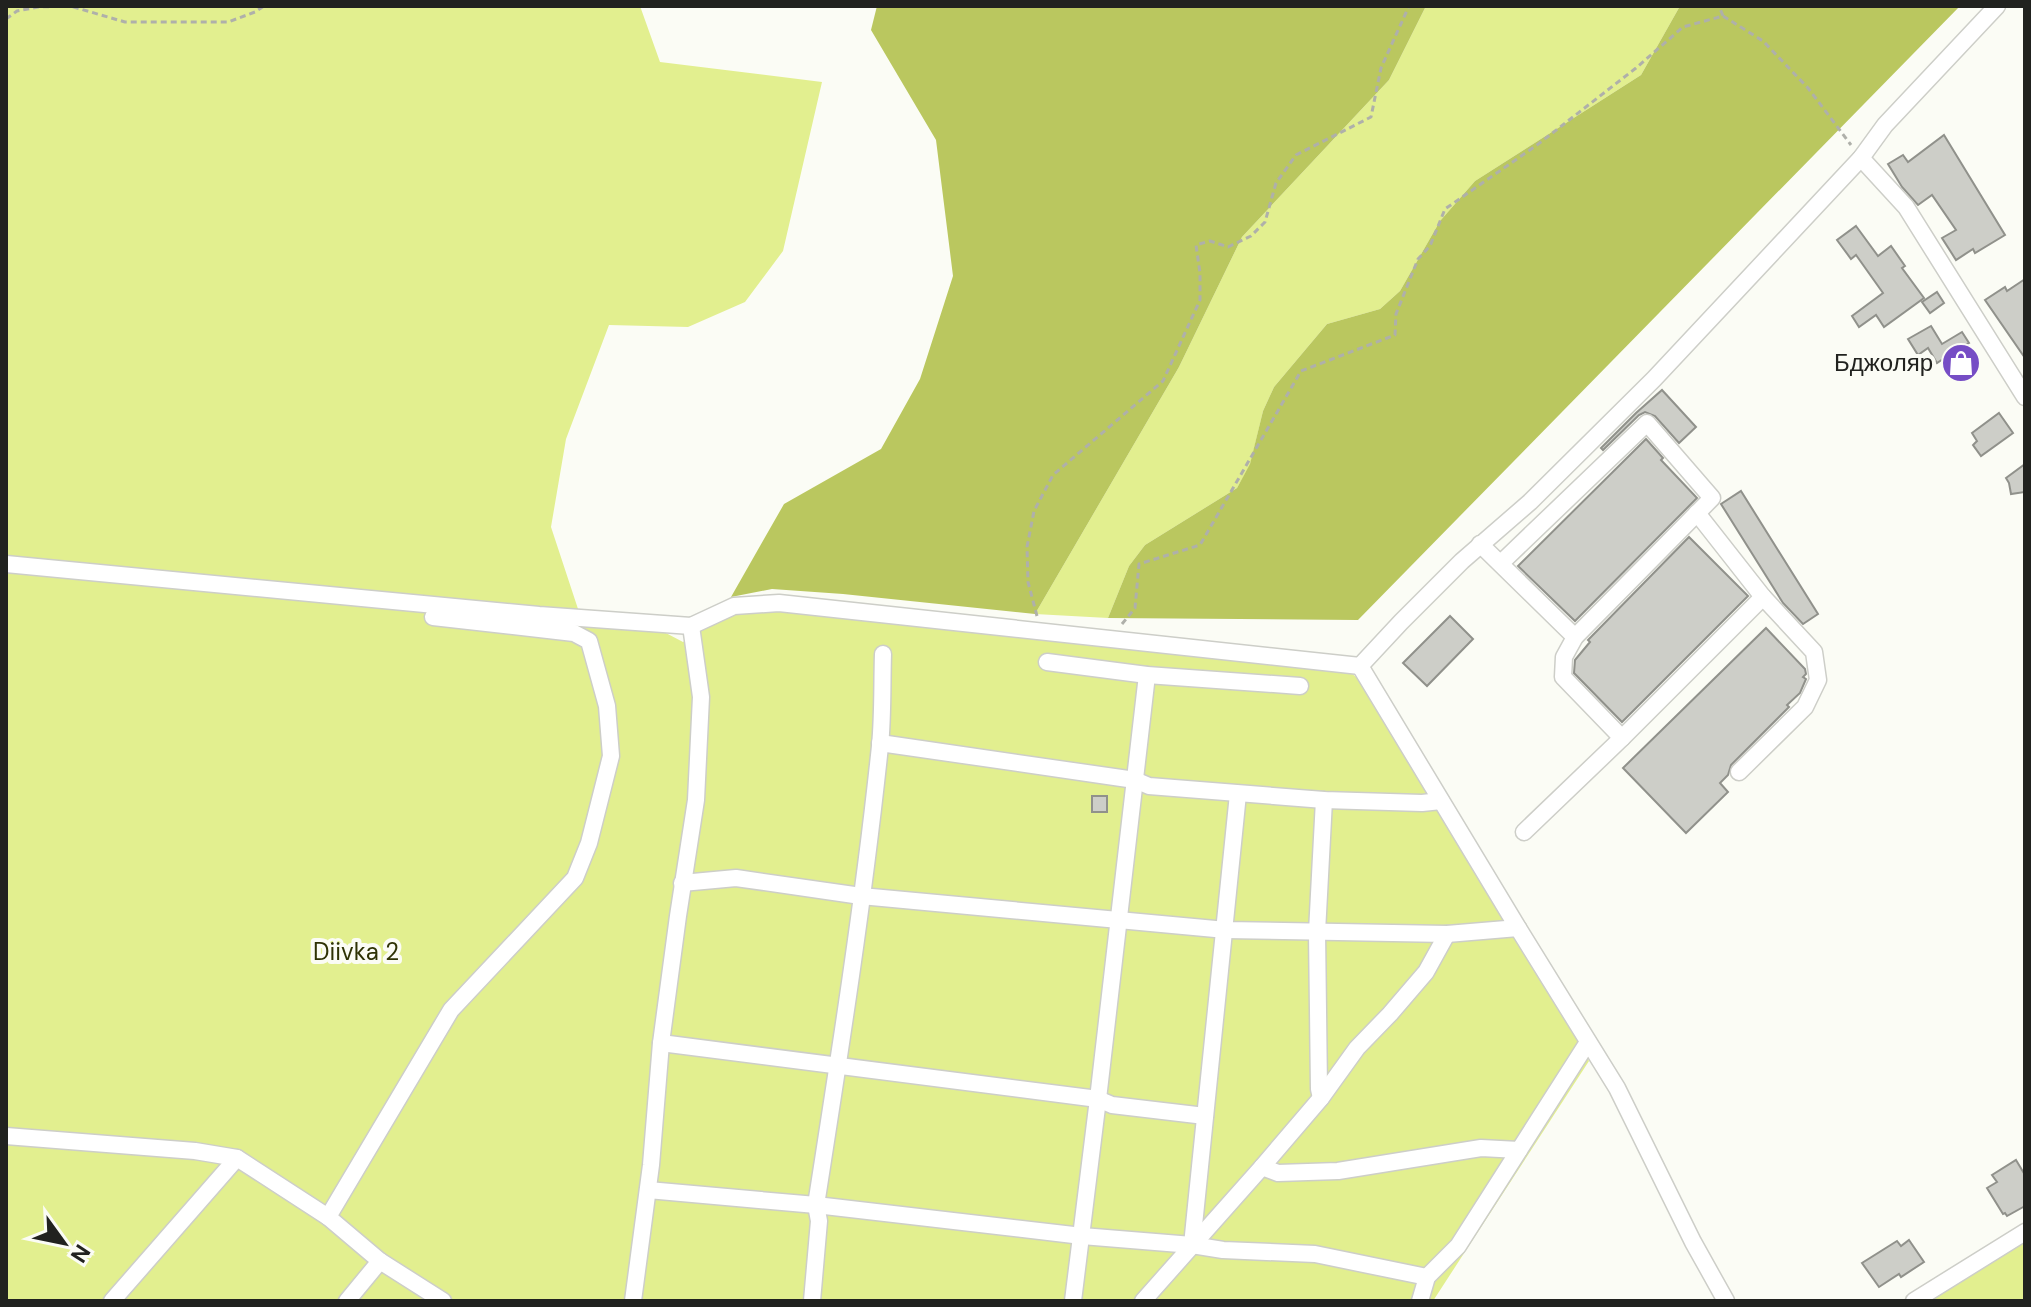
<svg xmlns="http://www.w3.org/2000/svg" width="2031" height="1307" viewBox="0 0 2031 1307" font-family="'DM Sans',sans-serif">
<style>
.green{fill:#e2ef8f}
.forest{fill:#bac75f}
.building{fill:#cdcec8;stroke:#90918b;stroke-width:2}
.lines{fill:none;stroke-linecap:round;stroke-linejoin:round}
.minor-casing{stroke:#cdcec8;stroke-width:19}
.path{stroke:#afb0aa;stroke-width:3;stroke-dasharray:6 4;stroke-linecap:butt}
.minor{stroke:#fff;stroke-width:16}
.labels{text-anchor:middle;stroke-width:8;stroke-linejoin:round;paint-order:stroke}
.poi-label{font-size:24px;fill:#21221f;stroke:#fbfcf5;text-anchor:end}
.park-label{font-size:24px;fill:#2e3205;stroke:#fbfcf5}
</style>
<rect width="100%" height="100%" fill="#fbfcf5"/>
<g class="green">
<path d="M6,6h634l20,56 162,20 -39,169 -38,51 -57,25 -79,-2 -43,114 -15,88 29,88 -574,-57z"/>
<path d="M1426,6h254l-39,69 -166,106 -35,40 -40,70 -20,18 -53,15 -53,63 -11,24 -13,54 -13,23 -92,57 -16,21 -21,52 -73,-4 144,-247 63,-130 147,-157z"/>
<path d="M6,567l658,65 19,10 40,-26 54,-6 569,58 25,23 158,259 60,111 -156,240h-1427z"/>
<path d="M2025,1239v62h-98z"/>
</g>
<g class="forest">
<path d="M877,6h549l-37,74 -147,157 -63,130 -144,247 -192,-20 -71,-5 -41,8 53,-93 97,-55 39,-70 33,-103 -17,-136 -65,-110z"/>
<path d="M1680,6h280l-602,614 -250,-2 21,-52 16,-21 92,-57 13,-24 13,-53 11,-24 53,-63 53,-15 20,-18 40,-70 35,-40 166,-106z"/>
</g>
<g class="building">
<path d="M1944,135l61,100 -30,18 -2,-4 -17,11 -14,-22 14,-8 -24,-35 -14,10 -16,-18 -14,-23 15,-9 5,7z"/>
<path d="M1856,226l22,30 13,-10 14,20 -3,2 22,30 -40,29 -8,-12 -17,12 -7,-11 31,-23 -27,-38 -5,4 -14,-19z"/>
<path d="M2025,279v79l-40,-58 20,-13 2,4z"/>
<path d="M1937,292l7,11 -14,10 -8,-11z"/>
<path d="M1931,326l11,18 20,-12 7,11 -10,6 10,13 -11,9 -12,-14 -9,6 -9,-15 -10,7 -10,-16z"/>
<path d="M1662,390l34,37 -17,16 -24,-27 -10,-4 -6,3 -36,35 -2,-2 35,-35z"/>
<path d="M1999,413l14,20 -32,23 -8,-11 4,-4 -5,-8z"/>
<path d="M1646,439l17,19 -2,2 36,38 -122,123 -57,-55z"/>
<path d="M2025,464v28l-14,2 -2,-11 -3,-5z"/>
<path d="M1741,491l77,123 -15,10 -20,-21 -62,-99z"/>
<path d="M1689,537l59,59 -126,126 -48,-49 1,-13 15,-18 -2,-2z"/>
<path d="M1450,616l23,23 -46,47 -24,-23z"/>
<path d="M1766,628l39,41 1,5 -3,3 3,2 -6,14 -13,12 2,2 -58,58 -3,10 -8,8 8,9 -42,41 -63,-65z"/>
<rect x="1092" y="796" width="15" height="16"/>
<path d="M2016,1160l9,15v31l-18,10 -2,-3 -2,1 -16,-26 10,-6 -5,-7z"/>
<path d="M1909,1240l15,22 -23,15 -2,-3 -20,13 -17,-24 35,-22 4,5z"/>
</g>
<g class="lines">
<g class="minor-casing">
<g id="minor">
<path d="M1861,158l45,49 119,190"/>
<path d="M1697,513l66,84 51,55 4,28 -13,27 -66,65"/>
<path d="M1480,544l95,93"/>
<path d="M1501,563l146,-140 65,75 -137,139 -11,20 -1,20 59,61"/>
<path d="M6,564l533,51 152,11 43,-20 45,-3 581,63"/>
<path d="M1047,662l100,13 153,11"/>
<path d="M1360,666l41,-44 61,-61 68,-59 124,-123 207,-221 24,-33 112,-119"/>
<path d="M1360,666l158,262 99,160 76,154 33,59"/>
<path d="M880,743l255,37 14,6 175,14 98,3 19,-2"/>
<path d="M1524,832l98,-94 141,-141"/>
<path d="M682,883l54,-5 125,18 365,34 221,4 71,-6"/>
<path d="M661,1043l437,56 14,6 93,11"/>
<path d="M1321,1098l-2,-9 -2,-157 7,-132"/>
<path d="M6,1136l189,15 42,7 91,59 52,44 63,40"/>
<path d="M1262,1167l16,6 60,-2 143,-23 38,2"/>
<path d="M648,1190l168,15 266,31 110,9 31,5 92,4 112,23"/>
<path d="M328,1217l123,-207 124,-132 14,-35 22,-87 -4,-50 -18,-65 -15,-8 -141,-16"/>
<path d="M1192,1245l46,-451"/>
<path d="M112,1301l125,-143"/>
<path d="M347,1301l33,-40"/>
<path d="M633,1301l18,-136 10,-122 17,-127 18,-116 5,-103 -10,-71"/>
<path d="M812,1301l7,-80 -3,-16c24,-153 48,-306 64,-459 3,-30 2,-61 3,-92"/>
<path d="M1073,1301l25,-202 49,-424"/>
<path d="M1143,1301l119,-134 59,-69 36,-50 33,-34 36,-42 21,-38"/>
<path d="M1420,1301l7,-24 31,-31 130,-204"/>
<path d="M1914,1301l111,-69"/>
</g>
</g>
<g class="path">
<path d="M1723,16l40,25 45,47 43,57"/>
<path d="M6,19l11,-8 21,-4 32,-1 55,16h103l27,-10 9,-6"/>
<path d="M1037,616l-9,-34 -1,-35 7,-36 19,-36 110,-94 37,-81v-27l-4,-28 14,-4 18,6 23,-11 14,-14 11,-39 20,-28 75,-38 10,-49 28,-62"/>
<path d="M1122,624l13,-16 4,-44 61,-19 101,-174 94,-36 1,-21 22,-55 12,-13 15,-37 92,-64 99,-77 47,-41 40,-11 -4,-10"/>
</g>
<use href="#minor" class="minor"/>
</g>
<defs>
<g id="shop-disc" transform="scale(2)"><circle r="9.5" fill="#764dc5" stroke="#fbfcf5"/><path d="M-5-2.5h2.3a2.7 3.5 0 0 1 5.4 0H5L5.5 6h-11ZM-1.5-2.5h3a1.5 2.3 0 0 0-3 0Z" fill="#fff"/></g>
</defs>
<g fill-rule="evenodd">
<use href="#shop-disc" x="1961" y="363"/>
</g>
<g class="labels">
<g class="poi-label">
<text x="1933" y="371">Бджоляр</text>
</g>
<g class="park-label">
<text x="356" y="960">Diivka 2</text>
</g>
</g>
<rect width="2031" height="1307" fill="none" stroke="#21221f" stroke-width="16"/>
<g transform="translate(64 1243) rotate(123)" stroke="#fbfcf5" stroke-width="6" paint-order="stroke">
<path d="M0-6L14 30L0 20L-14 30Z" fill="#21221f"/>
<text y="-12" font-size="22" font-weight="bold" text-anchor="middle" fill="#21221f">N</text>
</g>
</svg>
